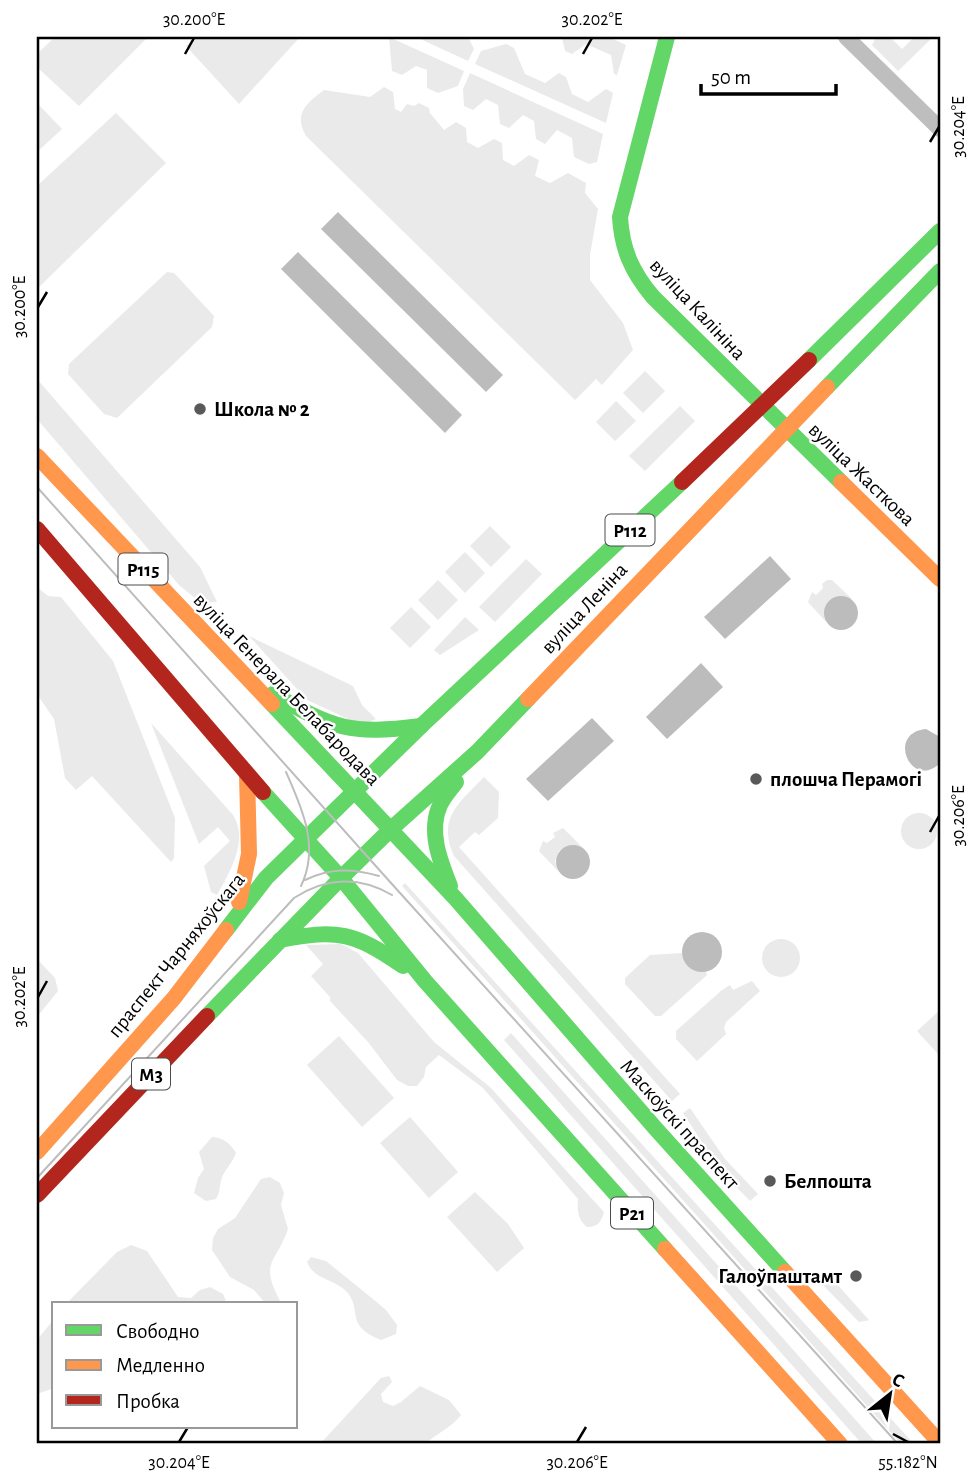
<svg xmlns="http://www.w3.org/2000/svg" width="977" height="1481" viewBox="0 0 977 1481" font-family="'Alegreya Sans',sans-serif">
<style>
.green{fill:#eaeaea}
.water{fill:#bcbcbc}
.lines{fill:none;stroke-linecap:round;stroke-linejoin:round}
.street{stroke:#bebebe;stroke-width:16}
.fast{stroke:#63d668;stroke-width:16}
.slow{stroke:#ff974d;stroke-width:16}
.jam{stroke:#b3261e;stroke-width:16}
.tram{stroke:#bdbdbd;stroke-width:2}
.ticks{fill:none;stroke:#000;stroke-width:2.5}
.poi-dot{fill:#595959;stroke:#fff;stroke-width:2.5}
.labels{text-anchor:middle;stroke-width:5;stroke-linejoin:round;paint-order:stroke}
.shield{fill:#fff;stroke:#4c4c4c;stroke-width:2}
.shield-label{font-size:19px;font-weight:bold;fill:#000}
.street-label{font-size:21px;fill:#000;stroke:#fff}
.poi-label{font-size:21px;font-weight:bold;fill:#000;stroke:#fff;text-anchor:start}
.neatline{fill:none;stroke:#000;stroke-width:2.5}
.ticks-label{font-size:18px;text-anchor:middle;fill:#000}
</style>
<rect width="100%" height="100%" fill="#fff"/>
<g class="green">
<path d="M55,37h93l-69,69 -42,-39v-13z"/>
<path d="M195,37h105l-61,67 -53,-58z"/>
<path d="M389,37l75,34 -6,15 -20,7 -11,-5v-18l-11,-4 -14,9 -10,-4z"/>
<path d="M416,37h52l6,12 -6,12z"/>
<path d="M562,37h47l17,8 -9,30 -3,-1 -3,-19 -25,-11 -14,10 -7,-3z"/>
<path d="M876,37h14l12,12 12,-12h19l-35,34 -26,-26z"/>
<path d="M506,44l8,4 11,26 20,9 14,-10 7,4 6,17 16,8 18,-13 7,4 -7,30 -131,-59 6,-13z"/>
<path d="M470,73l133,61 -6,28 -8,2 -15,-7 -2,-19 -15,-8 -12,14 -9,-5 -2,-18 -11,-6 -14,13 -9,-4 -2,-19 -12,-6 -13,11 -9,-4 -1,-17z"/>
<path d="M384,87l9,5 2,17 6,3 6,-8 7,2 5,-3 10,5 1,5 14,17 12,-8 10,6 1,14 11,6 16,-9 8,4 1,17 11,6 15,-11 10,5 -4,16 15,7 18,-10 18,10 -1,10 13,16 -8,46v25l33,43 10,27 -31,35 -6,-6 -21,21 -269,-264c-13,-23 1,-33 18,-46l46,7z"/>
<path d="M37,103l25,26 -25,23z"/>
<path d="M116,113l50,50 -129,126v-103z"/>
<path d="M167,272l7,1 40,43 -2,11 -95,91 -13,-4 -36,-40 1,-10z"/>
<path d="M645,371l20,20 -22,22 -20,-20z"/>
<path d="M37,379l163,188 17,35 -16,1 -22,-18 -142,-166z"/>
<path d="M616,401l20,20 -21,20 -19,-19z"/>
<path d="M680,406l15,15 -50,50 -16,-15z"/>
<path d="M490,526l21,21 -20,20 -21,-21z"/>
<path d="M465,552l20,21 -20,20 -20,-21z"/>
<path d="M526,559l16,15 -47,48 -16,-15z"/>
<path d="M438,580l20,20 -20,20 -20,-20z"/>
<path d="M827,580h5l21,20c-17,-9 -32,4 -27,22l-18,-20 4,-10 4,3 7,-7 -1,-4z"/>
<path d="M38,588l10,8 13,1 52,64 62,157 -1,40 -3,4 -79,-86 -16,14 -11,-12 -11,-59 -17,-25z"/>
<path d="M411,607l20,20 -21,21 -20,-20z"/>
<path d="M465,617l14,13 -39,25 -6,-5z"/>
<path d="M249,636l104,50 9,19 14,14 -15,6 -54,-25z"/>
<path d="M151,723l82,92c16,25 -3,57 -16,80l-6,-3 -7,-26 26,-25 -12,-14 -19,17z"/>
<path d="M484,777l15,15 -1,26 -19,17 -4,-3 -16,15 221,247 -8,7 -218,-245c-17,-38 5,-53 30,-79z"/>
<circle cx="919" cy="831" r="18"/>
<path d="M563,828l21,21 -5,-3 -20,5 -4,10 3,10 -19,-20 4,-10 4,2 8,-6 -2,-4z"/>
<path d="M405,883l509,561h-13l-499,-558z"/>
<circle cx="781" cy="958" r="19"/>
<path d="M341,944l17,9 76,89 56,45 114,125c-3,10 -6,15 -17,15 -9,-8 -10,-15 -9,-28l-95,-111 -44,-33 -13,12 -2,10 -7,9h-9l-11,-6 -29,-38 -38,-41v-4l-19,-21 12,-12 -17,-19z"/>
<path d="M682,953c3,13 10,19 24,19l1,3 -46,41h-6l-30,-32v-6l25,-23z"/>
<path d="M37,959l18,19 3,13 -21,26z"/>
<path d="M752,981l8,10 -34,31 -2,6 2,6 -29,27 -21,-22v-8l46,-41 8,-5 3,5z"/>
<path d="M940,1010v42l-2,2 -21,-23z"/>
<path d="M511,1033l366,411h-15l-358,-404z"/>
<path d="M339,1036l55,62 -32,29 -55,-62z"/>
<path d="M690,1108l35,51 33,35 -8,7 -30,-31 -37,-57z"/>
<path d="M410,1117l48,55 -29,26 -49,-55z"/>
<path d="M212,1137c12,1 18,6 24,16 -3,9 -9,14 -13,22 -4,8 -2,16 -7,24l-10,2 -12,-8 4,-15 6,-9 -5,-17z"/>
<path d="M270,1177l10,6 4,10 -3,12 7,24c-12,35 -29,32 -8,72v3h-14l-12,-14 -24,-13 -18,-27 1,-12 5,-9 17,-11 26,-39z"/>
<path d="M475,1192l33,32 16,24 -27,24 -50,-55z"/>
<path d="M131,1245l16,6 31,46 13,1 9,-8 10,-3 13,7 4,10h-161l51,-52z"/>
<path d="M311,1257l15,4 42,34 18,15 11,15 -1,9 -15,6c-37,-15 -18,-29 -34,-48 -12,-13 -33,-12 -40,-30z"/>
<path d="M828,1274l41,46h1l-11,2 -39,-40z"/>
<path d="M54,1319v69l-17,6v-54z"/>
<path d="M389,1376l3,6 -11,12 2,8 10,4 8,-4 19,-16 29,14 12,15c-10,13 -24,18 -36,29h-105l61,-66z"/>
</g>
<g class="water">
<path d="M338,212l165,163 -17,17 -165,-163z"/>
<path d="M298,252l164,163 -17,18 -164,-164z"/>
<path d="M770,556l21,23 -66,60 -21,-22z"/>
<circle cx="841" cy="613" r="17"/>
<path d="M701,663l22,24 -56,52 -21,-22z"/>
<path d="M592,718l22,23 -66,60 -22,-22z"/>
<path d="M926,729l14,8v26c-28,28 -55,-30 -14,-34z"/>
<circle cx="573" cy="862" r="17"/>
<circle cx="702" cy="952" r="20"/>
</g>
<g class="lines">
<path class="street" d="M846,37l94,92"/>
<g class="fast">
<path d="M667,37l-47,180c2,33 12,55 33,80l188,185"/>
<path d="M809,360l131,-129"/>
<path d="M827,387l113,-116"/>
<path d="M273,694c61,35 77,41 148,32"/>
<path d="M272,704l184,195 200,230 129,143"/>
<path d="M263,792l78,86 84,103 240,268"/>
<path d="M450,886c-10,-25 -22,-55 -10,-81 4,-9 11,-16 16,-23"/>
<path d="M226,930l40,-52 155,-152 261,-244"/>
<path d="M280,940c58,-11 74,-8 123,26"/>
<path d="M207,1016l134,-138 50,-49 86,-77 51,-53"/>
</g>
<g class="slow">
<path d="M37,456l235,248"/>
<path d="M841,482l99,97"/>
<path d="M528,699l299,-312"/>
<path d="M239,902l10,-48 -2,-80"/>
<path d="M37,1152l137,-154 52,-68"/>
<path d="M665,1249l175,195"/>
<path d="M785,1272l155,171"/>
</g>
<g class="jam">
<path d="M682,482l127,-122"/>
<path d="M37,529l226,263"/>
<path d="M37,1195l170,-179"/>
</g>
<g class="tram">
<path d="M37,487l354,396 507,561"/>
<path d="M286,772c16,36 34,75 15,114"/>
<path d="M305,880c25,-12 47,-12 74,-4"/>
<path d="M37,1178l257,-280c32,-21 66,-22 98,-3"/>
</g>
</g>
<path class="ticks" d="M185,54l9,-16M583,54l9,-16M930,142l9,-15M38,307l9,-15M930,832l9,-16M38,997l9,-16M893,1434l15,8M179,1442l9,-15M577,1442l9,-15"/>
<g class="poi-dot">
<circle cx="200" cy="409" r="7"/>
<circle cx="756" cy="779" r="7"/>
<circle cx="770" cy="1181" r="7"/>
<circle cx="856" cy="1276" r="7"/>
</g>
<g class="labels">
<g class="shield">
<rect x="605.5" y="514.5" width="49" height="31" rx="5"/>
<rect x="118.5" y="553.5" width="49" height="31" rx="5"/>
<rect x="132" y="1058.5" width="38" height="31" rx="5"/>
<rect x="611" y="1197.5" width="42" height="31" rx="5"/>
</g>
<g class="shield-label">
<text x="630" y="537">Р112</text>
<text x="143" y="576">Р115</text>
<text x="151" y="1081">М3</text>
<text x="632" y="1220">Р21</text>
</g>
<g class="street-label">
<text transform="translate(698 309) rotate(47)" y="7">вуліца Калініна</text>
<text transform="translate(862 474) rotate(44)" y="7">вуліца Жасткова</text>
<text transform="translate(584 608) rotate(-47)" y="7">вуліца Леніна</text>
<text transform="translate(287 689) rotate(46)" y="7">вуліца Генерала Белабародава</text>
<text transform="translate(176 955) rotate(-51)" y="7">праспект Чарняхоўскага</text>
<text transform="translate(680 1124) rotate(48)" y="7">Маскоўскі праспект</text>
</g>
<g class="poi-label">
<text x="214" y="416">Школа № 2</text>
<text x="770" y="786">плошча Перамогі</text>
<text x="784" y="1188">Белпошта</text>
<text x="842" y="1283" text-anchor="end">Галоўпаштамт</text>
</g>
</g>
<rect width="977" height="1481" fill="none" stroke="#ffffff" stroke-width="77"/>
<rect x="52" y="1302" width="245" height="126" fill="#ffffff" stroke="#999999" stroke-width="2"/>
<rect x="66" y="1325" width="35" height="10" fill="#63d668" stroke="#999999" stroke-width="2"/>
<text x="116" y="1338" font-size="21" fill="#000000">Свободно</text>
<rect x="66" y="1360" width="35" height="10" fill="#ff974d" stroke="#999999" stroke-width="2"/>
<text x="116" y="1372" font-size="21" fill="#000000">Медленно</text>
<rect x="66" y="1395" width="35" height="10" fill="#b3261e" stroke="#999999" stroke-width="2"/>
<text x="116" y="1408" font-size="21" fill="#000000">Пробка</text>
<g transform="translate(890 1394) rotate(30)" stroke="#ffffff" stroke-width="5" paint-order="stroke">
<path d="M0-5L12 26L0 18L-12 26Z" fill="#000000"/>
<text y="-10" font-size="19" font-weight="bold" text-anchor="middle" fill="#000000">С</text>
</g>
<path d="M701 84v10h135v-10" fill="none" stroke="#000000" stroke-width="3.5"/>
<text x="711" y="84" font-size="21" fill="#000000" stroke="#ffffff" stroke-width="5" paint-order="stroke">50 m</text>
<rect x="38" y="38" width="901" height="1404" class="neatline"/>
<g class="ticks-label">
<text x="194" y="25">30.200°E</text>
<text x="592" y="25">30.202°E</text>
<text transform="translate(958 127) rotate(-90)" y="6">30.204°E</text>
<text transform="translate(19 307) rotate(-90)" y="6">30.200°E</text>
<text transform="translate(958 816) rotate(-90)" y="6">30.206°E</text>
<text transform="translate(19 997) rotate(-90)" y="6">30.202°E</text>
<text x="179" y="1468">30.204°E</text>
<text x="577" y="1468">30.206°E</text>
<text x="908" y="1468">55.182°N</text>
</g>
</svg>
